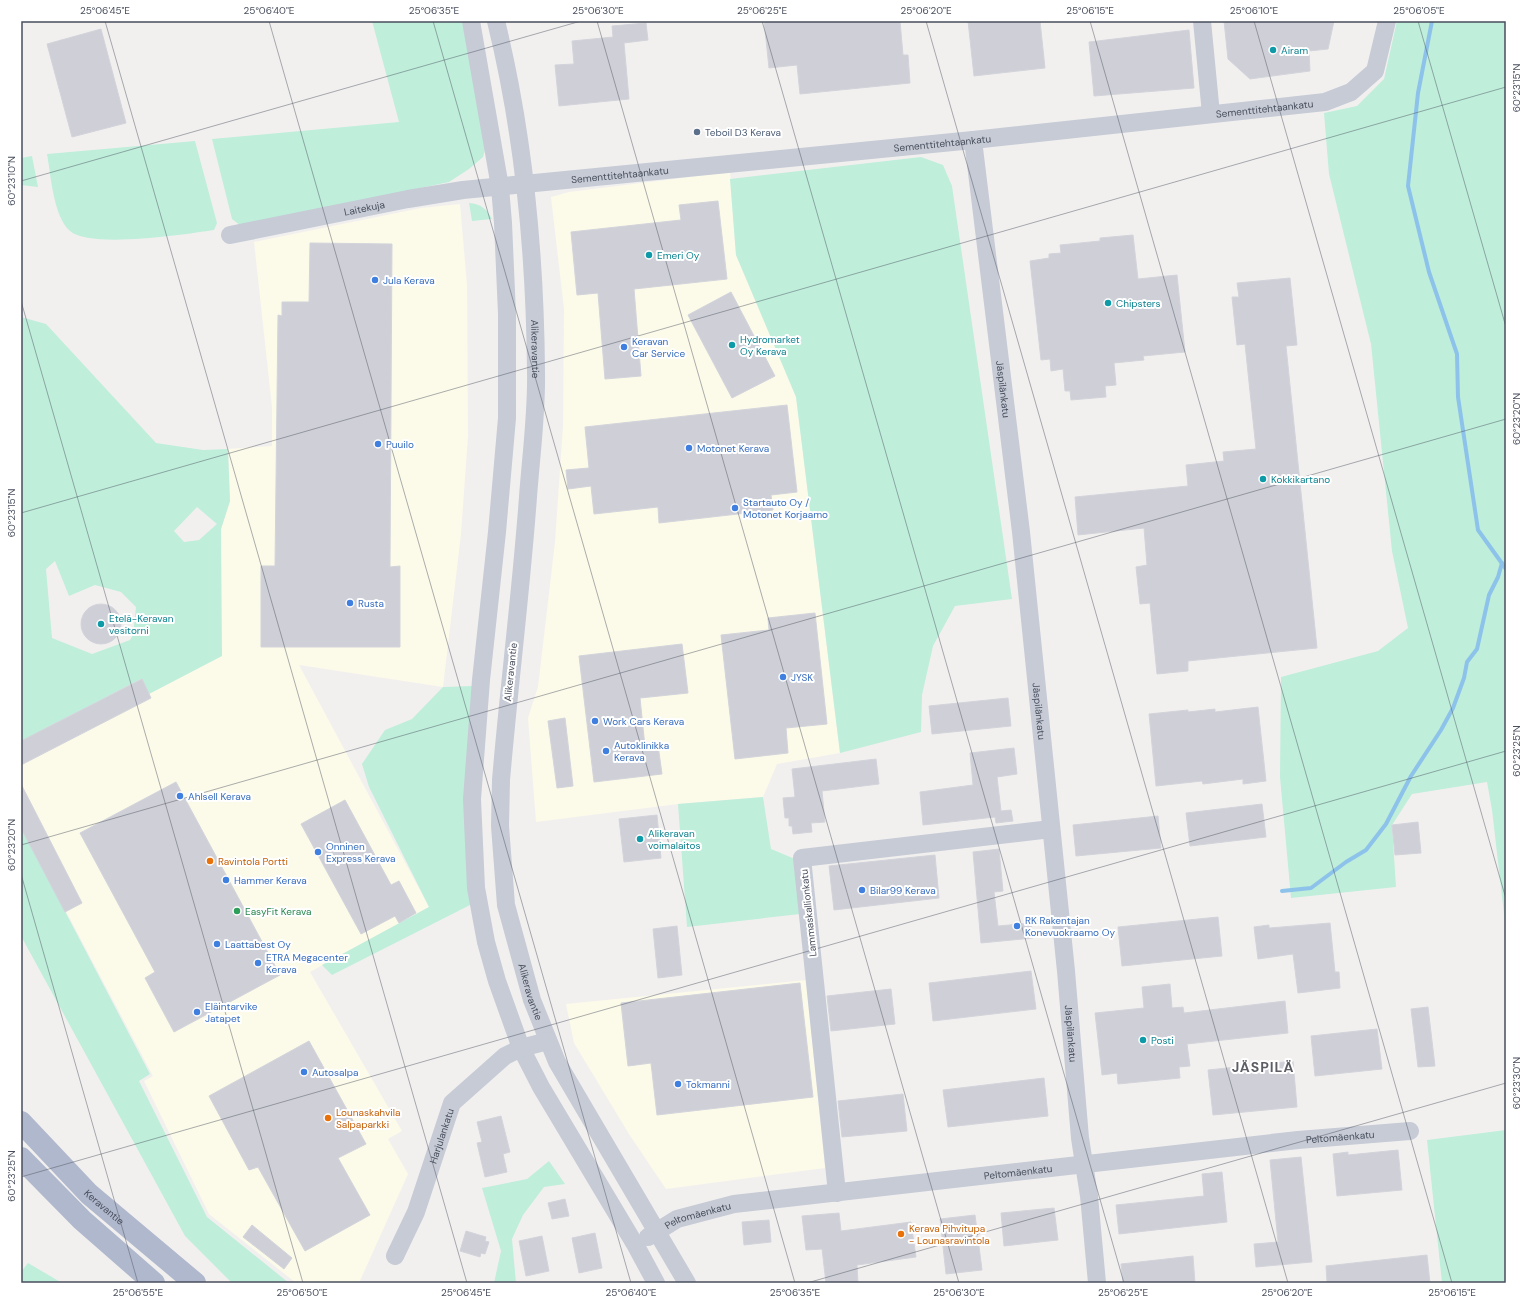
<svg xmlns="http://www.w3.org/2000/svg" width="1527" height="1304" viewBox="0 0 1527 1304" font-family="'DM Sans',sans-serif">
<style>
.commercial{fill:#fcfae9}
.green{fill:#bfeedb;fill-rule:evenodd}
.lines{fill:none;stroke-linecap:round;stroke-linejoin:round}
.stream{stroke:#8dc3ea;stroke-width:4}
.building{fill:#cfd0d7;stroke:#d3d4db}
.minor{stroke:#c6cbd6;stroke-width:18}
.major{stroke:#b0b8cd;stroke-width:22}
.ticks{fill:none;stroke:#484e5c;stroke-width:1;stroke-opacity:0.45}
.culture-dot{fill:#0f9aa8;stroke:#fff;stroke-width:1.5}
.service-dot{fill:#5c6f8a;stroke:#fff;stroke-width:1.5}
.shop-dot{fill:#3f7fe0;stroke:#fff;stroke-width:1.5}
.food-dot{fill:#e8710a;stroke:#fff;stroke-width:1.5}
.leisure-dot{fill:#2e9e5b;stroke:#fff;stroke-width:1.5}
.labels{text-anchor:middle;stroke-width:4;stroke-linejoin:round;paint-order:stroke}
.culture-label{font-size:10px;fill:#0d838f;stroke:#fff;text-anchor:start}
.street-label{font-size:10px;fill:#484e5c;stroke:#fff}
.service-label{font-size:10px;fill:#4e5e75;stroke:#fff;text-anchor:start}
.shop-label{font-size:10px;fill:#366cbe;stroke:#fff;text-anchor:start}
.food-label{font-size:10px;fill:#c56008;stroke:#fff;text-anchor:start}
.leisure-label{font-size:10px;fill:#27864d;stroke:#fff;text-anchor:start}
.district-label{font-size:14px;font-weight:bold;letter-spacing:1px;fill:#5c5e64;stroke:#fff}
.neatline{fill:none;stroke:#484e5c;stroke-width:1.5}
.ticks-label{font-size:10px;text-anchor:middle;fill:#484e5c}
</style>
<rect width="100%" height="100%" fill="#f2f0ef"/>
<g class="commercial">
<path d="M730,172l6,83 60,140 44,358 -63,11 -14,33 -85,7 -142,18 -8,-104 10,-31 17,-145 8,-116 1,-117 -13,-112 18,-5z"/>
<path d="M460,204l7,81 1,151 -7,98 -18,153 -144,-22 130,242 -119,65 92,159 -14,8 20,35 -49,109h-63l-87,-69 -65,-133 9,-5 -132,-250v-85l121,-62 7,15 72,-118v-47l9,-28 -2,-52 44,-3v-39l-18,-165 167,-34z"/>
<path d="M806,980l19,188 -159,21 -37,-55 -55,-91 -8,-39z"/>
</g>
<g class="green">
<path d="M372,21h94l22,119 -5,17 -14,12 -20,13 -208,44 -9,-7 -20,-80 187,-17z"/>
<path d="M1397,21h109v910l-14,-121 -5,-28 -75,12 -20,31 4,62 -105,11 -11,-121 1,-100 97,-26 30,-23 -16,-77 -21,-207 -42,-170 -5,-61 33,-7 27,-27z"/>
<path d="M195,141l22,82 -3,7c-27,4 -124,19 -144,1 -17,-15 -19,-56 -23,-77z"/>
<path d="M32,156l6,31 -17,-2v-27z"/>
<path d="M921,157l22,8 9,21 60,413 -57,7 -22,40 -11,49 -1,37 -81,21 -44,-356 -60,-142 -6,-76z"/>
<path d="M469,203c12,1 18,6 23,16l-20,2z"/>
<path d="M21,317l25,7 110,119 47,7 25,-1 2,52 -9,28 1,127 -73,38 -8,-15 -120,62zM197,507l20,17 -18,16 -15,2 -10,-11zM55,561l14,35 26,-11 26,7 15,15 -3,28 -3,5 -38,14 -40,-16 -6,-69z"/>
<path d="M473,686l-1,218 -140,71 -10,-10 107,-58 -60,-120 -7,-23 23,-34 27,-11 31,-32z"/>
<path d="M763,797l8,52 24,10 5,55 -113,13 -9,-123z"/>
<path d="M21,827l129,247 -11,7 68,136 82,66h-57l-47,-47 -164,-300z"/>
<path d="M1506,1130v153h-64l-15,-143z"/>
<path d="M549,1161l16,23 -21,3 -21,28 -11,24 4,44h-22l7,-32 -19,-63 45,-9z"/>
<path d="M28,1263l34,20h-41v-11z"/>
</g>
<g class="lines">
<g class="stream">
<path d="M1432,21l-14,72 -10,93 21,86 28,82 1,43 20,133 28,39"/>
<path d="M1282,891l29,-3 35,-26 20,-12 20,-26 25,-48 30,-46 12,-22 11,-30 3,-16 10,-13 12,-54 9,-18 4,-14"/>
</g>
</g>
<g class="building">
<path d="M764,21h136l3,34h5l2,28 -110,11 -3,-29 -28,3z"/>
<path d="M968,21h72l5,47 -71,8z"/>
<path d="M1224,21h110l-6,28 -19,2 1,20 -60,8 -22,-20z"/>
<path d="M646,23l2,17 -24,3 5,56 -70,7 -4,-41 19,-1 -2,-23 41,-4 -1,-11z"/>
<path d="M101,29l25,94 -54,14 -25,-93z"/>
<path d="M1189,30l5,58 -100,8 -5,-54z"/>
<path d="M718,201l9,78 -93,10 7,87 -36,3 -7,-86 -21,2 -6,-63 110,-12 -2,-15z"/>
<path d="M1133,235l5,44 39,-4 8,77 -42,4 1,4 -30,3 2,22 -11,1 1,11 -35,3 -1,-9h-5l-2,-22 -12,2 -1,-12 -9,1 -11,-99 19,-3v-4l12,-1 -1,-8 40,-4v-3z"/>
<path d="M310,243l82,1 -2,323 10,-1v81h-139v-81h14l3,-251 4,1v-14h27z"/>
<path d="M1290,278l7,67 -11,1 31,302 -129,13v10l-31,3 -7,-71 -10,1 -4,-37 11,-2 -3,-37 -66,7 -3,-38 113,-11 -2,-21 38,-4 -1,-9 33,-3 -11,-105 -8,1 -5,-48h7l-2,-14z"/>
<path d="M731,292l44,84 -43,22 -44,-83z"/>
<path d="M787,405l10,87 -26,3 2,15 -114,13 -1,-16 -64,7 -3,-28 -23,3 -2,-19 23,-2 -4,-41z"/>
<circle cx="101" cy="624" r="20"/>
<path d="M815,613l12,111 -41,4 2,25 -53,6 -14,-124 48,-5 -1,-12z"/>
<path d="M682,644l6,49 -48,5 5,49 13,-2 4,29 -68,8 -15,-126z"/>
<path d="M142,679l9,19 -130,67v-24z"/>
<path d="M1008,698l3,28 -79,8 -3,-28z"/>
<path d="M1258,707l8,74 -23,3v-5l-40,5 -1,-3 -46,5 -7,-72 39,-4v2l27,-3v3z"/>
<path d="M565,718l8,68 -16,2 -9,-67z"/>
<path d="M1014,748l3,26 -20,3 4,34 10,-1 2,11 -17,2 -1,-6 -72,8 -3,-33 53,-7 -3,-32z"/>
<path d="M876,759l3,25 -57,7 3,31 -14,1 1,9 -19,2 -1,-8h-3v-8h-4l-2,-20 12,-1 -3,-28z"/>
<path d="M176,782l104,193 -106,57 -29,-54 10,-6 -75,-139z"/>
<path d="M21,784l61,119 -17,9 -44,-84z"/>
<path d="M345,800l46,85 8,-4 17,32 -17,10 -4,-7 -34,18 -60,-110z"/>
<path d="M1262,804l4,33 -76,9 -4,-33z"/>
<path d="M657,815l4,43 -37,4 -5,-43z"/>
<path d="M1158,816l3,32 -85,8 -3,-31z"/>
<path d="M1418,822l3,31 -26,2 -3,-30z"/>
<path d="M999,849l4,42 -9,1 4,34 33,-3 2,15 -52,5 -8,-91z"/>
<path d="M935,855l4,43 -105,12 -5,-44z"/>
<path d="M1218,917l4,39 -100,10 -4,-39z"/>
<path d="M1330,923l5,49h4l1,16 -42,5 -5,-39 -35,5 -4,-32 15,-2v3z"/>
<path d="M677,926l5,49 -24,3 -5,-49z"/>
<path d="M1031,971l5,38 -103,12 -4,-38z"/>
<path d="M800,983l13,114 -156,18 -6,-52 -23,3 -7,-63z"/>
<path d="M1170,984l2,24 11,-1 1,6 101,-12 3,32 -101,11 3,22 -11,1 1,11 -62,6 -1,-11 -15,2 -7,-62 49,-5 -2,-21z"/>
<path d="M891,989l4,35 -64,7 -4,-35z"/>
<path d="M1428,1007l7,59 -17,1 -7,-58z"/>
<path d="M1377,1029l5,40 -67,7 -4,-40z"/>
<path d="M309,1041l57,103 -28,14 32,57 -65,36 -47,-84 -9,3 -40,-74z"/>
<path d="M1293,1061l4,46 -84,8 -5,-45z"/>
<path d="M1044,1078l4,38 -100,11 -5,-37z"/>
<path d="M903,1094l4,37 -65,6 -4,-36z"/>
<path d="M501,1116l9,36 -7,2 4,18 -22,5 -8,-34 5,-1 -5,-20z"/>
<path d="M1398,1150l4,40 -65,6 -4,-42 15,-2v3z"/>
<path d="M1301,1157l11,105 -56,5 -2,-23 24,-2 -8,-82z"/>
<path d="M1222,1172l5,50 -108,12 -3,-29 88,-9 -2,-22z"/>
<path d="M565,1199l4,17 -17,3 -4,-16z"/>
<path d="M1054,1208l4,32 -54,6 -3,-33z"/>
<path d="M839,1213l2,18 70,-9 5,35 -59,8 1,18h-32l-4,-34 -16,1 -4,-34z"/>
<path d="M975,1215l7,55 -36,4 -6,-55z"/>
<path d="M769,1220l2,22 -27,3 -2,-23z"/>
<path d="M252,1225l40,33 -8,11 -41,-32z"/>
<path d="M466,1231l20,6 -1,4 4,1 -4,12 -4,-1 -1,4 -20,-6z"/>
<path d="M595,1233l7,35 -23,5 -7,-35z"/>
<path d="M542,1236l7,35 -23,5 -7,-35z"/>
<path d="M1427,1255l3,28h-103l-1,-17z"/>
<path d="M1193,1256l2,27h-72l-2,-19z"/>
</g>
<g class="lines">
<g class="minor">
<path d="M471,21l29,166 3,36 4,91v104l-10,114 -16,148 -9,119 4,89 10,54 11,39 24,67 20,39 95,159 20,37"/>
<path id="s1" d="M496,21c28,114 39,233 40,350 1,42 -5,84 -8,126 -7,95 -19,189 -27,283l-1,46 6,79 26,95 25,62 130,221"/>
<path d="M1202,21l9,93"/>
<path id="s2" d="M973,140l48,392 45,439 14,167 9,58 8,87"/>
<path id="s3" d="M230,235l178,-36 55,-9 510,-50 352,-38 26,-10 24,-21 12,-50"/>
<path d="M837,1193l-35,-335 249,-29"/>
<path id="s4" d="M648,1237l29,-18 57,-15 564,-64 112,-9"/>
<path id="s5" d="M395,1256l21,-44 36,-109 53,-47 16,-8 27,-7"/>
</g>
<g class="major">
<path id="s6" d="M21,1122l68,72 106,89"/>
<path d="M21,1158l61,62 72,63"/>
</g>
</g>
<path class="ticks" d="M105,21l362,1262M269,21l362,1262M433,21l362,1262M597,21l362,1262M762,21l362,1262M926,21l362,1262M1090,21l362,1262M1254,21l252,878M1418,21l88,306M21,181l560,-160M21,301l282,982M21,513l1485,-426M21,845l1485,-426M21,874l117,409M21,1177l1485,-426M807,1283l699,-200"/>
<g class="culture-dot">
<circle cx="1273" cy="50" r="4"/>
<circle cx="649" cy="255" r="4"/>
<circle cx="1108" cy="303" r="4"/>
<circle cx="732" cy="345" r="4"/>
<circle cx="1263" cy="479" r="4"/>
<circle cx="101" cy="624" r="4"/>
<circle cx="640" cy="839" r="4"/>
<circle cx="1143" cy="1040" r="4"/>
</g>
<circle class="service-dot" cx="697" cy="132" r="4"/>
<g class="shop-dot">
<circle cx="375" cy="280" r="4"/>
<circle cx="624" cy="347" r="4"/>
<circle cx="378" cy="444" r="4"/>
<circle cx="689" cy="448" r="4"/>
<circle cx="735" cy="508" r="4"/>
<circle cx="350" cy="603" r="4"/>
<circle cx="783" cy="677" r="4"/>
<circle cx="595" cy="721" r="4"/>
<circle cx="606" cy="751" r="4"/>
<circle cx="180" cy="796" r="4"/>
<circle cx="318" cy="852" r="4"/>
<circle cx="226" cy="880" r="4"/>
<circle cx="862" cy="890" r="4"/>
<circle cx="1017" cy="926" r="4"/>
<circle cx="217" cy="944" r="4"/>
<circle cx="258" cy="963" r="4"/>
<circle cx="197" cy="1012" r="4"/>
<circle cx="304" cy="1072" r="4"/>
<circle cx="678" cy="1084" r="4"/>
</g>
<g class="food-dot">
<circle cx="210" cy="861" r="4"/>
<circle cx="328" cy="1118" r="4"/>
<circle cx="901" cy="1234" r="4"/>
</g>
<circle class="leisure-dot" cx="237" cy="911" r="4"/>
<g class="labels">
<g class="culture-label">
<text x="1281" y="54">Airam</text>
<text x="657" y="259">Emeri Oy</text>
<text x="1116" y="307">Chipsters</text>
<text x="740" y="343">Hydromarket<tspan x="740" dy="12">Oy Kerava</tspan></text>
<text x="1271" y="483">Kokkikartano</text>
<text x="109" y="622">Etelä-Keravan<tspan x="109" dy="12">vesitorni</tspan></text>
<text x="648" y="837">Alikeravan<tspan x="648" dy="12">voimalaitos</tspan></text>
<text x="1151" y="1044">Posti</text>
</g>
<g class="street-label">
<text dy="4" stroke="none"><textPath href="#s3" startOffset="1043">Sementtitehtaankatu</textPath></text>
<text dy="4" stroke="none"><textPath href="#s3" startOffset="719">Sementtitehtaankatu</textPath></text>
<text dy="4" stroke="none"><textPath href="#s3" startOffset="395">Sementtitehtaankatu</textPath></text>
<text dy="4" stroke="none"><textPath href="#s3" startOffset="137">Laitekuja</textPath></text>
<text dy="4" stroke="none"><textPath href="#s1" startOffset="331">Alikeravantie</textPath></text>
<text dy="4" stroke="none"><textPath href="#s2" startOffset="251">Jäspilänkatu</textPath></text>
<text transform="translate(510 672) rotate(-84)" y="4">Alikeravantie</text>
<text dy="4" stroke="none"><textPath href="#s2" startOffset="575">Jäspilänkatu</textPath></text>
<text transform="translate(808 913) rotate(-96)" y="4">Lammaskallionkatu</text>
<text dy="4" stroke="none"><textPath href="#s1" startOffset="979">Alikeravantie</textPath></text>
<text dy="4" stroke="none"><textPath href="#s2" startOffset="899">Jäspilänkatu</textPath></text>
<text dy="4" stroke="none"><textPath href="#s5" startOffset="129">Harjulankatu</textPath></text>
<text dy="4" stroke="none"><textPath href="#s4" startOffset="703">Peltomäenkatu</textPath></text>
<text dy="4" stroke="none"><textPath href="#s4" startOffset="379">Peltomäenkatu</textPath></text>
<text dy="4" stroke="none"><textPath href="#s6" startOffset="119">Keravantie</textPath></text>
<text dy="4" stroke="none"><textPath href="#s4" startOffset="55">Peltomäenkatu</textPath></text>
</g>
<g class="service-label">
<text x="705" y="136">Teboil D3 Kerava</text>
</g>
<g class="shop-label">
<text x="383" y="284">Jula Kerava</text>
<text x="632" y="345">Keravan<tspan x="632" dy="12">Car Service</tspan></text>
<text x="386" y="448">Puuilo</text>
<text x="697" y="452">Motonet Kerava</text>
<text x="743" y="506">Startauto Oy /<tspan x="743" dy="12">Motonet Korjaamo</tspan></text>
<text x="358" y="607">Rusta</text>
<text x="791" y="681">JYSK</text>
<text x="603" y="725">Work Cars Kerava</text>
<text x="614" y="749">Autoklinikka<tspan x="614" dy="12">Kerava</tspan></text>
<text x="188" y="800">Ahlsell Kerava</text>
<text x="326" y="850">Onninen<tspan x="326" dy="12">Express Kerava</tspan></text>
<text x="234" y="884">Hammer Kerava</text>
<text x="870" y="894">Bilar99 Kerava</text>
<text x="1025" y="924">RK Rakentajan<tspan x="1025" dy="12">Konevuokraamo Oy</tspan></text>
<text x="225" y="948">Laattabest Oy</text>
<text x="266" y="961">ETRA Megacenter<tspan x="266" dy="12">Kerava</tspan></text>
<text x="205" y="1010">Eläintarvike<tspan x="205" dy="12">Jatapet</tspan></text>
<text x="312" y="1076">Autosalpa</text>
<text x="686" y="1088">Tokmanni</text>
</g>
<g class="food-label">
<text x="218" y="865">Ravintola Portti</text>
<text x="336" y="1116">Lounaskahvila<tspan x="336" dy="12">Salpaparkki</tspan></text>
<text x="909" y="1232">Kerava Pihvitupa<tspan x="909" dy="12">- Lounasravintola</tspan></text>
</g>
<g class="leisure-label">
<text x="245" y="915">EasyFit Kerava</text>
</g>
<g class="district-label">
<text x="1263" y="1072">JÄSPILÄ</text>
</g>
</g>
<rect width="1527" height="1304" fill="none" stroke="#ffffff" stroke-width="44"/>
<rect x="22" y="22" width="1483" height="1260" class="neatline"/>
<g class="ticks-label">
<text x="105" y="14">25°06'45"E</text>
<text x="269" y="14">25°06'40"E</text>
<text x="434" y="14">25°06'35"E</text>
<text x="598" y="14">25°06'30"E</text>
<text x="762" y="14">25°06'25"E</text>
<text x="926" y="14">25°06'20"E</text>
<text x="1090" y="14">25°06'15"E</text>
<text x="1254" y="14">25°06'10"E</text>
<text x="1419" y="14">25°06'05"E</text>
<text transform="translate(1516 88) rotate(-90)" y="4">60°23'15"N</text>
<text transform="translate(11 181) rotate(-90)" y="4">60°23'10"N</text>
<text transform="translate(1516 419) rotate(-90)" y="4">60°23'20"N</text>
<text transform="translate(11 513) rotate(-90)" y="4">60°23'15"N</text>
<text transform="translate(1516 751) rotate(-90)" y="4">60°23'25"N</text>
<text transform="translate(11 845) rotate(-90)" y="4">60°23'20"N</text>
<text transform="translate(1516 1083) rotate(-90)" y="4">60°23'30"N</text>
<text transform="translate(11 1176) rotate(-90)" y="4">60°23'25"N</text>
<text x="138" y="1296">25°06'55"E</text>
<text x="302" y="1296">25°06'50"E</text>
<text x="466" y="1296">25°06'45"E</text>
<text x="631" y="1296">25°06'40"E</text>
<text x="795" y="1296">25°06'35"E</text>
<text x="959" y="1296">25°06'30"E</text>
<text x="1123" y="1296">25°06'25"E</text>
<text x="1287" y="1296">25°06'20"E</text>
<text x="1452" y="1296">25°06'15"E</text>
</g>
</svg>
